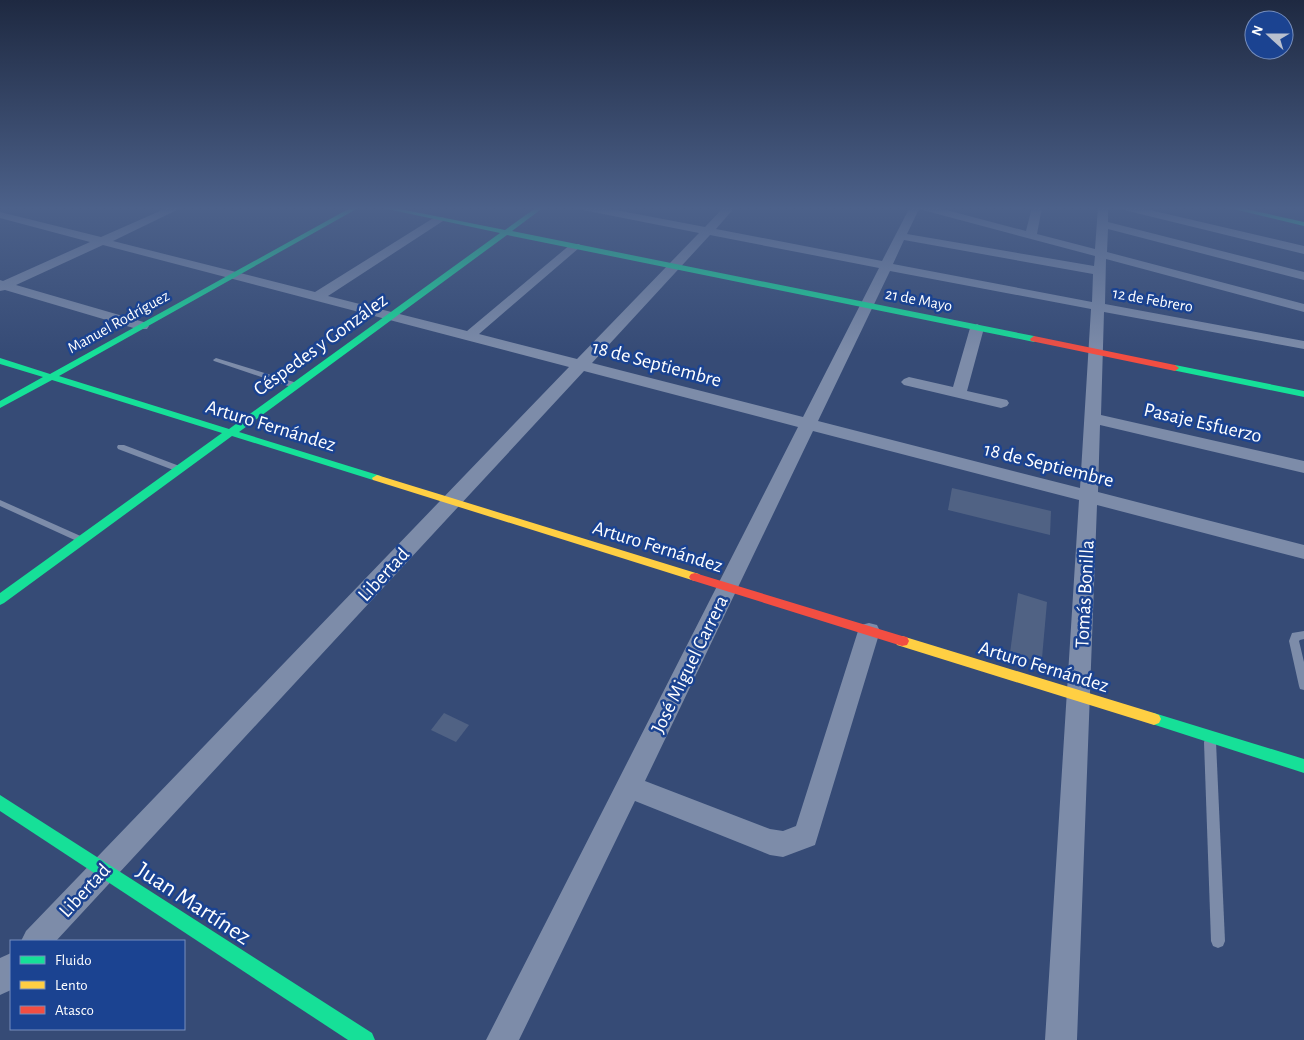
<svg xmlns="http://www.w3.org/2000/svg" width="1304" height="1040" viewBox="0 0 1304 1040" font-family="'Alegreya Sans',sans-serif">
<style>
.building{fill:#506284}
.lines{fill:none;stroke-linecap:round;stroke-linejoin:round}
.lane{fill:#7d8ca9;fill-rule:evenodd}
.street{fill:#7d8ca9;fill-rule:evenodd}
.fast{fill:#16e098;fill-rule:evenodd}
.slow{fill:#ffcf43;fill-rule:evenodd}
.jam{fill:#f24e42;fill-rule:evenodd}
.labels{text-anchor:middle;stroke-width:5;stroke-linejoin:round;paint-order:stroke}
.far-street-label{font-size:16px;fill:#fff;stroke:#1b4391}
.street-label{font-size:20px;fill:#fff;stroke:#1b4391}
.near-street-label{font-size:24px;fill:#fff;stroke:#1b4391}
</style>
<rect width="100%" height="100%" fill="#364b76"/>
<g class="building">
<path d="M952,488l99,23 -1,24 -102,-25z"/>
<path d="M1018,593l29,9 -5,56 -10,2 -22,-7z"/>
<path d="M444,713l25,12 -13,17 -25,-12z"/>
</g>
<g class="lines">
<g class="lane">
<path d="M216,358l81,25 1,2 -4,2h-3l-77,-26 -1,-1z"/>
<path d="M118,445h6l58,22 1,2 -1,2h-6l-58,-22 -1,-2z"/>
<path d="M0,500l85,38 1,2 -4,3 -3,-1 -79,-36z"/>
<path d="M1304,631v8l-4,1 -1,1 5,21v28l-4,-1 -1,-3 -10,-45 3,-8z"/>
<path d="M1210,737l4,1 2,4 9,199 -2,5 -5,2 -5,-2 -2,-5 -7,-199 2,-4z"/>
</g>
<g class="street">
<path d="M169,207h14l-70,34 202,51 120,-75h8l2,2 -2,2 -115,75 139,35 104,-87h8l2,2 -2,2 -100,86 98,25 122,-126 -116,-23 -5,-3h22l105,20 19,-20h11l-19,22 166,32 28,-54h25l91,24 6,-24h10l-5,27 58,15 3,-42h10v15l196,50v8l-196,-51 -1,23 197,52v8l-198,-53 -1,45 199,37v8l-200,-37 -3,103 203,46v12l-204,-48 -2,67 206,53v14l-207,-54 -20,535h-32l34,-540 -266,-69 -168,350 125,48 13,2 13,-5 62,-195 3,-6 8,-2 8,2 3,6 -65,214 -32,12 -13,-2 -135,-54 -116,239h-33l312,-613 -214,-56 -528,570h-35l5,-10 543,-564 -466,-122 -87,40 131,38 2,3 -2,3h-10l-132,-39 -5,1v-11l3,1 87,-39 -90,-24v-6l101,25zM919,209l176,47 -1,10 -187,-32zM710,235l169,33 -76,149 -211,-54zM904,240l189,34 -1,28 -199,-38zM890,271l201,38 -11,179 -262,-67z"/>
<path d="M1119,207h18l167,39v8l-184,-45z"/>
<path d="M977,324l7,4 -17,63 40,9 2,3 -2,3 -6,2 -97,-23 -3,-3 3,-3 5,-2 44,10 17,-59z"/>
<path d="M11,953v37l-11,5v-37z"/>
</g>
<g class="fast">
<path d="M352,207h8l-301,169 170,53 271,-196 -122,-26h12l115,23 32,-23h7l-32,24 522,105 4,3 -4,3 -527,-107 -268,197 142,44 1,2 -1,2h-8l-141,-44 -228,167 -4,2v-12l222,-160 -170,-53 -52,28v-7l43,-24 -43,-13v-6l50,16z"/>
<path d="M1225,207h12l67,15v4z"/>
<path d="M1175,365l129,26v6l-132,-27v-4z"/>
<path d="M1154,713l150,46v14l-155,-50 -2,-4 2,-4z"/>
<path d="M0,795l372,238 3,7h-27l-348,-229z"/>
</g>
<g class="slow">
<path d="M377,475l322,99 2,3 -2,3 -4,1 -322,-101 -1,-2z"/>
<path d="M902,636l252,77 5,2 2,4 -2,4 -5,2 -257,-80 -2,-4 2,-4z"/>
</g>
<g class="jam">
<path d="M1034,336l141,29 4,3 -4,3 -144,-30 -1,-2z"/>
<path d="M695,573l207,63 5,1 2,4 -2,4 -5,1 -211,-66 -2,-3 2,-3z"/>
</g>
</g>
<linearGradient id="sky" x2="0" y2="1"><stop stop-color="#1e2941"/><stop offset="0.59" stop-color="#4c618a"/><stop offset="1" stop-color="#4c618a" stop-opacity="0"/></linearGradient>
<rect width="1304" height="353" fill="url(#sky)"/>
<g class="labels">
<g class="far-street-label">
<text transform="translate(919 299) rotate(11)" y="6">21 de Mayo</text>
<text transform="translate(1153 299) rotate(10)" y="6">12 de Febrero</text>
<text transform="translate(118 321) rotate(-29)" y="6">Manuel Rodríguez</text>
</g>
<g class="street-label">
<text transform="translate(320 344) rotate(-36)" y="7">Céspedes y González</text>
<text transform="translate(657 363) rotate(15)" y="7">18 de Septiembre</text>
<text transform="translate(1203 422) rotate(13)" y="7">Pasaje Esfuerzo</text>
<text transform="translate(271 425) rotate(17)" y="7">Arturo Fernández</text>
<text transform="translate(1049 464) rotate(14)" y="7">18 de Septiembre</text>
<text transform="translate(658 546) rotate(17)" y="7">Arturo Fernández</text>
<text transform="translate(383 574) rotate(-47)" y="7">Libertad</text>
<text transform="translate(1084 594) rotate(-87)" y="7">Tomás Bonilla</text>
<text transform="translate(689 664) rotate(-64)" y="7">José Miguel Carrera</text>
<text transform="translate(1044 666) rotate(17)" y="7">Arturo Fernández</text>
<text transform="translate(84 890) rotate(-47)" y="7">Libertad</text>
</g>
<g class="near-street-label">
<text transform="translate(194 903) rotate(33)" y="8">Juan Martínez</text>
</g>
</g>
<rect x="10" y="940" width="175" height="90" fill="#1b4391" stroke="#768ebd"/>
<rect x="20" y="956" width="25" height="8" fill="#16e098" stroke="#768ebd"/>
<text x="55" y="965" font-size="15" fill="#ffffff">Fluido</text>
<rect x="20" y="981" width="25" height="8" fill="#ffcf43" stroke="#768ebd"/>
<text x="55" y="990" font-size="15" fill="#ffffff">Lento</text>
<rect x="20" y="1006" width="25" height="8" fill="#f24e42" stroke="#768ebd"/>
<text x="55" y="1015" font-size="15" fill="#ffffff">Atasco</text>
<g transform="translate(1269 35) rotate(291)"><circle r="24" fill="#1b4391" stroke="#768ebd"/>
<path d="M0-4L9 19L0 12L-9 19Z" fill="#b9c0cf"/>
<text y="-8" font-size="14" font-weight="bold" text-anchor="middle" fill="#ffffff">N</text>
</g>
</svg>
